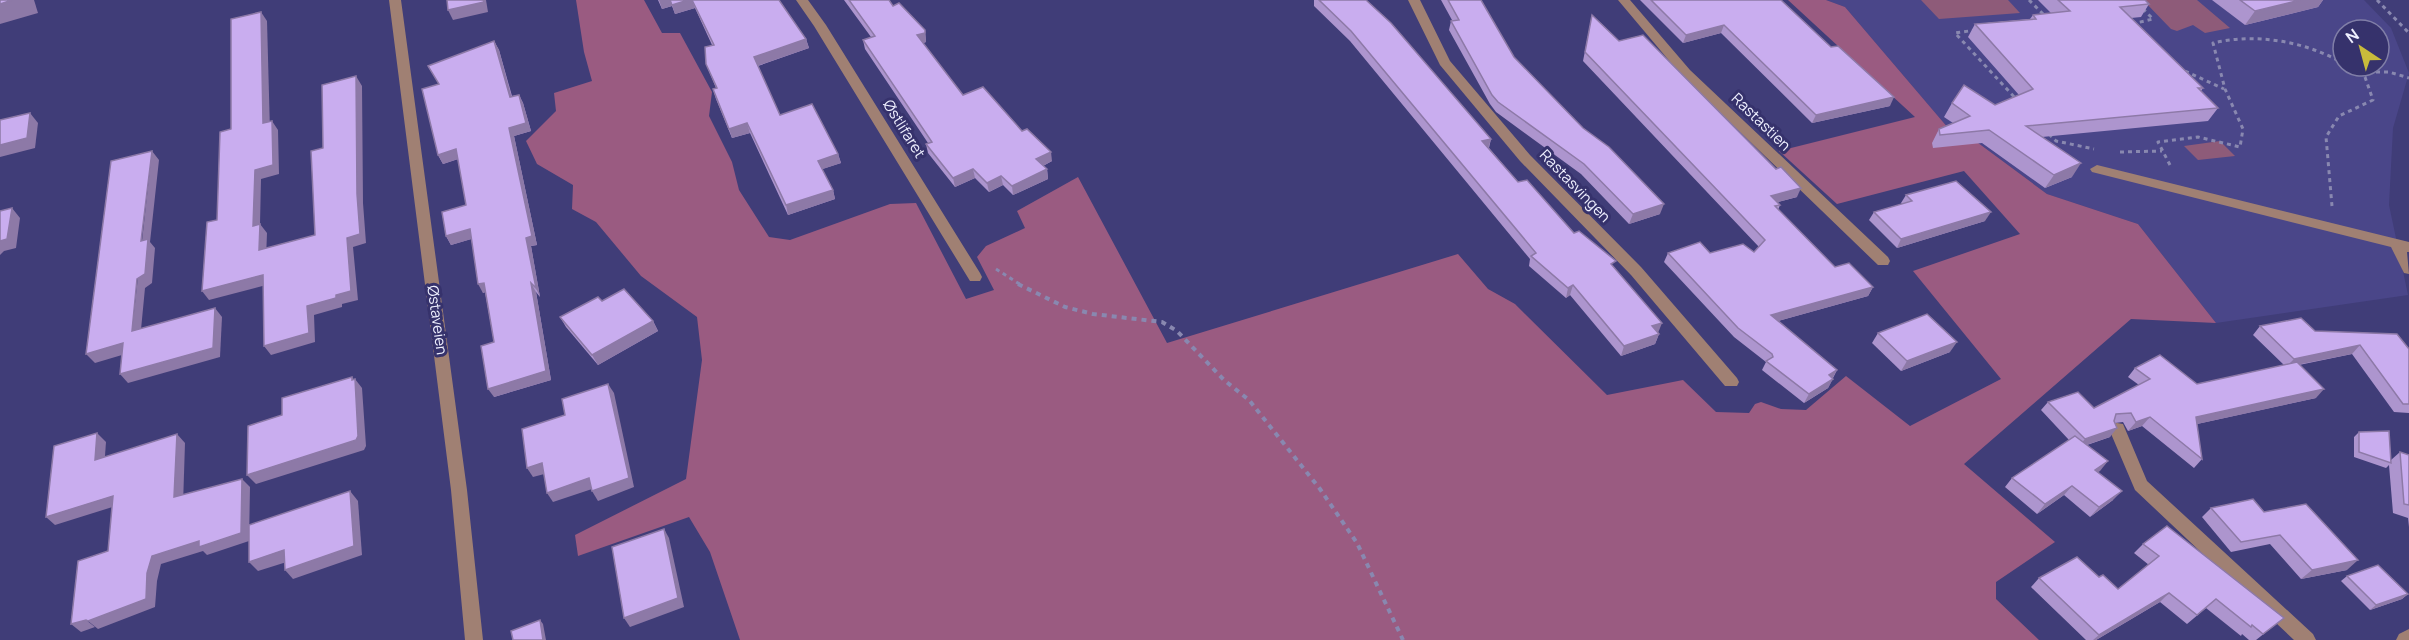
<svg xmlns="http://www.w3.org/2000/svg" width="2409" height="640" viewBox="0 0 2409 640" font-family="Manrope,sans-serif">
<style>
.built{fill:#4a4689;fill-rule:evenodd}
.green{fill:#8e5b79}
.forest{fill:#9a5b81}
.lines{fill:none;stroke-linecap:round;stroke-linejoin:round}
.path-far1{stroke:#8988b0;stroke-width:3;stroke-dasharray:4 4;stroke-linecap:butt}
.path{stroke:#8988b0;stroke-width:4;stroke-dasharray:5 5;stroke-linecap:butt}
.minor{fill:#a08073;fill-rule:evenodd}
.wall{fill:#ad95ce}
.shaded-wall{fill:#8d79a7}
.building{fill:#c9adef;stroke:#8d79a7;stroke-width:1.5}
.labels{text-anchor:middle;stroke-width:6;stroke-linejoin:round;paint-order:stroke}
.street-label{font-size:15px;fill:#eff0ff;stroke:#36326c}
</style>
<rect width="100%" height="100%" fill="#403d78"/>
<path class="built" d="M1826,0h538l27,28 18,45 -16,55 -4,77 19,90 -192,28 -78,-99 -91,-30 -85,-63 -13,-2 -104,-122zM2343,30h36v36h-36z"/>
<g class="green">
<path d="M1921,0h87l12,13 -81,6z"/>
<path d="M2143,0h54l33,28 -25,5 -12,-8 -16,6 -6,-2z"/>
<path d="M2220,141l15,15 -37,4 -14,-14z"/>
</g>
<path class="forest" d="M576,0h68l18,33h18l32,59 -3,24 23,46 7,28 30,47 21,3 100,-36 26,-1 50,96 28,-9 -17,-33 9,-11 39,-18 -8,-17 61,-34 89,166 291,-89 30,35 27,15 92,91 76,-15 33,32 33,1 6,-9 6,-2 20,7 25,1 40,-34 64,50 91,-47 -88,-108 107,-37 -56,-63 -127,33 -58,-53 136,-34 -127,-117h38l19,7 104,122 13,2 85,63 91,30 78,99 -85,-4 -167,145 91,78 -59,40v17l43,41h-1299l-30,-88 -21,-35 -111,39 -3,-21 111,-56 16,-119 -5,-43 -56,-41 -45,-54 -24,-13 1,-24 -36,-21 -11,-23 30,-30 -2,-18 38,-12 -8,-29z"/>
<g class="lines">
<g class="path-far1">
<path d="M2029,0l16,16"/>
<path d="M2377,0l32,33"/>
<path d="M2132,24l21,-5 -11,-11"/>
<path d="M1976,30l-21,3 62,67"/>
<path d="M2185,71l39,18"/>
<path d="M2360,72h29l20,6"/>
<path d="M2049,134l7,7 38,8"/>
<path d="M2120,152l42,-1"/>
<path d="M2170,165l-12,-23 40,-5 42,10 3,-18 -18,-40 -12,-46c43,-10 91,-2 130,20"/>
<path d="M2332,206l-6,-69 13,-21 34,-16 -8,-23 -17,-11"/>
<path d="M996,269l25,16"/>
</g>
<path class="path" d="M1018,284l47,23 28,7 69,8 15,9 47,49 25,20 71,89 37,54 46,97"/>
<g class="minor">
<path d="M389,0h12l66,490 16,150h-18l-14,-150z"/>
<path d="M796,0h12l18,25 154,248 2,4 -2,4h-10l-156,-255z"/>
<path d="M1408,0h12l30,61 80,94 111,112 96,111 2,4 -2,4h-12l-94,-111 -111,-114 -80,-96z"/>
<path d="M1618,0h12l60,70 198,187 2,4 -2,4h-10l-196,-189z"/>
<path d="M2097,165l312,77v10h-2l2,22 -5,-1 -13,-26 -299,-75 -2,-3z"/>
<path d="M2117,423l6,1 24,57 166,153 3,6h-22l-159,-150 -26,-61 2,-5z"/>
<path d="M2409,629v11h-13l3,-6z"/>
</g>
</g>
<g class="wall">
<path d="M658,0h121l27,39 3,9 -51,18 22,49 58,39 3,9 -19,6 11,21 2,9 -47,16 -38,-82 -18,5 -16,-39 -3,-10 3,-1 -10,-24 6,-19 -17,-37 -20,6 -3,-8 -10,3z"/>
<path d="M844,0h45l4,6 32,24 1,12 -3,1 40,52 59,36 30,30 -9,5 4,3 1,10 -35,16 -10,-10 -14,7 -14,-14 -20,9 -27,-34 -2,-9 2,-1 -63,-94 -2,-9 8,-3z"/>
<path d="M1314,0h52l125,139 -2,9 29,34 56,51 40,34 44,66 1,1 -4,10 -34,12 -51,-61 -4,3 -37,-32 1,-7 -180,-218 -36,-35z"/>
<path d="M1441,0h40l33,57 146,157 -31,10 -48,-50 -85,-62 -6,-8 -41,-74 2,-9 1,-1z"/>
<path d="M1640,0h141l109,106 -78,17 -91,-90 -38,10z"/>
<path d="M2038,0h107l4,4 -8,13 -10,1 72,70 -2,3 17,17 -10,13 -166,16 30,40 -27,11 -63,-45 -49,5 -1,-5 7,-14 14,-6 -9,-6 8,-14 43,2 24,-10 -51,-58 7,-13 55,-5 3,-4 18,-2z"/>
<path d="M2212,0h111l-5,7 -73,18z"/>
<path d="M1592,15l27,26 178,156 -19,5 2,3 -2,5 57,57 38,20 -5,9 -90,25 59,49 -9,18 -24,15 -42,-33 4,-8 -32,-25 -70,-75 4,-9 86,-1 5,-5 -176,-186z"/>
<path d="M494,41l5,9 13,46 7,-1 4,8 8,28 -17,5 23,109 -6,1 9,51 -4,-5 15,88 -57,17v-55l-9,-50 -2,1 -12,-54 -20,6 -5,-9 20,-31 -8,-46 -15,5 -5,-9 1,-71 -11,-18z"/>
<path d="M1906,195l79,26 -88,27 -28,-28 5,-8 28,-8 -1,-1z"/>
<path d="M602,301l51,20 5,10 -60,34 -32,-38 -6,-10z"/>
<path d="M2260,326l55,5 94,18v64l-15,-1 -42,-58 -53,11 17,33 -119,26 5,35 -8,9 -52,-42 -14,5 -5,-9 -8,1 -5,14 -23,8 21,16 -11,11 16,28 -23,17 -26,-22 -27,19 -32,-27 7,-9 57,-38 -28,-30 7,-8 46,6 45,-23 -11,-8 7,-9 62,16 87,-19 -31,-30z"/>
<path d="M1878,333l72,19 -49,19 -29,-28z"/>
<path d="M2359,432l32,28 9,-8 9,3v72l-1,-9 -15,-5 -4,-48 -3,3 -32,-11v-20z"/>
<path d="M2211,508l53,4 83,58 -46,9 -31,-35 -39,8 -29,-35z"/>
<path d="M2143,544l141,74 -28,22h-7l-7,-6 -1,2 -35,-28 -19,16 -27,-22 -64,38h-10l-55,-53 8,-9 60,-1 19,12 31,-24 -15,-12z"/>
<path d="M2347,576l61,18 -6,5 -32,11 -29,-29z"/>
</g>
<g class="shaded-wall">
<path d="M12,0h22l4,13 -38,11v-20z"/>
<path d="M483,0h3l2,12 -35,8 -5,-10z"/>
<path d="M659,0h11l2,6 -10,3z"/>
<path d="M688,0h4l3,8 -20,6 -3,-9z"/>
<path d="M2300,0h23l-5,7 -73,18 10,-14z"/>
<path d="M261,12l6,9 3,111 -7,-9z"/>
<path d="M1724,25l-3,8 -38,10 3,-8z"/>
<path d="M925,30l1,12 -7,3 -2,-10z"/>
<path d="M806,39l3,9 -52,18 -3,-9z"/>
<path d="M494,41l5,9 15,56 -4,-9z"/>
<path d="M356,76l6,10 1,117 3,40 -13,4 5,53 -16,4v3l-28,8 1,27 -44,13 -7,-9 43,-40 29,-11 21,-101z"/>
<path d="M519,95l4,8 8,28 -17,5 23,109 -6,1 9,51 -4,-9 -10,-50 -17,-110z"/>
<path d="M1894,97l-4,9 -78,17 4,-8z"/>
<path d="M30,113l8,10 -3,25 -35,9v-12z"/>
<path d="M272,121l6,9 1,44 -18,5 -1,45 7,9 -1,26 -7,-9 -6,-24 2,-56z"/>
<path d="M747,123l3,10 -18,5 -3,-9z"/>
<path d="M1491,139l-3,10 -6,-8z"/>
<path d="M456,149l5,9 -18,6 -5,-9z"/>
<path d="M152,151l7,9 -9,82 5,6 -3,35 -7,5 -5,52 -8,-9z"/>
<path d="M1051,152l1,9 -15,8 -1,-10z"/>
<path d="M838,154l3,9 -21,7 -2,-9z"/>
<path d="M2081,163l-9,14 -27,11 9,-13z"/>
<path d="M973,169l2,9 -20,9 -2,-9z"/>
<path d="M1047,169l1,10 -35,16 -1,-9z"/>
<path d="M1001,176l2,9 -14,7 -2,-9z"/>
<path d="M1801,188l-4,9 -30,8 4,-9z"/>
<path d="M833,190l2,9 -47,16 -2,-10z"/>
<path d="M1664,204l-4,10 -31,10 4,-10z"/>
<path d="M12,208l8,10 -4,30 -12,3 -4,4v-14z"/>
<path d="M1991,212l-6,9 -88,27 4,-9z"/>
<path d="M470,229l5,9 -24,7 -5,-9z"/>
<path d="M263,275l7,9 -61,16 -7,-9z"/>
<path d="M484,283l5,8 -6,2 -5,-9z"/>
<path d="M531,283l5,9 15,88 -57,17 -6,-8z"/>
<path d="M1573,285l-3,10 -4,3 2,-10z"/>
<path d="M1873,287l-5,9 -101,28 4,-9z"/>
<path d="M215,308l7,9 -2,40 -92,26 -8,-9z"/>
<path d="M653,321l5,10 -60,34 -6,-10z"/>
<path d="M1662,323l-4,10 -10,3 4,-10z"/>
<path d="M1659,334l-4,10 -34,12 3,-10z"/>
<path d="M1957,342l-7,10 -49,19 6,-10z"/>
<path d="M123,343l9,9 -37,11 -9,-9z"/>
<path d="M2360,345l-8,9 -66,13 8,-8z"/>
<path d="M1837,370l-5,9 -3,-4z"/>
<path d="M352,377l3,4v-2l7,9 4,58 -2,4 -108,34 -9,-9 105,-95z"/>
<path d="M1833,379l-5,9 -24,15 5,-9z"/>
<path d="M608,384l6,9 20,94 -36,14 -6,-10z"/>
<path d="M2324,389l-8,9 -128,28 8,-9z"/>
<path d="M2150,417l-8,9 -14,5 8,-9z"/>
<path d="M2117,428l-7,9 -33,11 8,-9z"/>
<path d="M97,433l9,9 -2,27 -9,-9z"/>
<path d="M177,434l8,9 -2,62 -9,-8z"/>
<path d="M2108,461l-8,10 -14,9 9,-10z"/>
<path d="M542,463l6,10 -15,4 -6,-9z"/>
<path d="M589,478l6,10 -42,14 -6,-9z"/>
<path d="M242,479l8,8 -1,54 -42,14 -4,-4 -42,13 -4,17 -2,26 -57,22 -10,-8 59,-48 5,-17z"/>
<path d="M2072,486l-8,9 -27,19 8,-10z"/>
<path d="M350,491l8,10 4,54 -69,24 -8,-9z"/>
<path d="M2122,491l-9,9 -23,17 9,-10z"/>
<path d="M113,496l9,8 -67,21 -9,-8z"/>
<path d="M664,529l5,9 15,69 -54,20 -6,-9z"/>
<path d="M284,550l9,10 -35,11 -9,-9z"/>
<path d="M2358,560l-11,10 -46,9 11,-9z"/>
<path d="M2169,593l-9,9 -64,38h-3l6,-5z"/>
<path d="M2408,594l-6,5 -32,11 6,-5z"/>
<path d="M86,620l9,7 -14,5 -10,-8z"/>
<path d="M540,620l3,4 3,16h-3z"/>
</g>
<g class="building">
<path d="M0,0h12l-12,4z"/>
<path d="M447,0h36l1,2 -36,8z"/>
<path d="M670,0h18l-16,5z"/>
<path d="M692,0h87l27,39 -52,18 26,58 32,-11 26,50 -20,7 15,29 -47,15 -39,-82 -18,6 -16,-40 4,-1 -11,-24 -1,-17 9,-2z"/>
<path d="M849,0h40l4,6 6,-3 26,27v3l-8,2 46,60 20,-8 39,44 5,-2 24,23 -15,7 11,10 -35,17 -11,-10 -14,7 -14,-14 -20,9 -27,-34 6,-2 -69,-102 12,-4z"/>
<path d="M1319,0h47l25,23 100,116 -9,2 36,41 9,-2 47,53 5,-2 37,30 -5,3 51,59 -10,3 7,8 -35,12 -51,-61 -5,3 -37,-32 5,-3 -185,-222z"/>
<path d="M1448,0h33l33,57 69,71 26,19 55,57 -31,10 -49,-50 -86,-62 -6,-7 -41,-74 8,-1z"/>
<path d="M1651,0h130l50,47 7,-1 56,51 -78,18 -92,-90 -38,10z"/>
<path d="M2058,0h87l4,4 -29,3 83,81h-5l20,20 -192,18 55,37 -27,12 -65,-45 -49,5 -1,-6 31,-13 -18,-13 12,-18 31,20 38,-16 -58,-65 61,-5 -3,-4 37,-4z"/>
<path d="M2240,0h60l-45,11z"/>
<path d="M261,12l2,111 9,-2 1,44 -18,5 -2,56 7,-2 -1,26 56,-15 -4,-84 12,-3 -1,-63 34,-9 1,118 3,40 -13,4 4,53 -15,4v3l-29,8 2,27 -45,13 -1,-71 -61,16 5,-69 10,-2 3,-88 11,-3v-110z"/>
<path d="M1592,15l27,26 24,-6 133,134 5,-2 20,21 -30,8 9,9 -5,1 60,61 14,-4 24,24 -102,28 66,55 -8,5 4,4 -24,15 -43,-33 7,-4 -1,-3 -34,-26 -70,-75 32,-11 10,11 33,-9 11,8 11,-12 -180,-188z"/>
<path d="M494,41l16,56 9,-2 7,28 -17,5 23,108 -6,2 10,50 -5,-5 15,88 -58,18 -7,-43 13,-4 -10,-59 -6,1 -8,-55 -24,7 -4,-24 24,-7 -10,-56 -18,6 -16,-66 17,-5 -11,-18z"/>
<path d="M30,113l-3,25 -27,7v-25z"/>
<path d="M152,151l-11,90 7,-2 -3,35 -8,5 -5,52 83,-23 -2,40 -93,26 3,-31 -37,11 25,-193z"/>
<path d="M1956,181l35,31 -90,27 -27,-27 38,-11 -6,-6z"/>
<path d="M12,208l-5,31 -7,2v-30z"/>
<path d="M624,289l29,32 -61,34 -32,-38 38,-20 4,4z"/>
<path d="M1927,314l30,28 -50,19 -29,-28z"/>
<path d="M2301,318l14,13 82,3 12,15v55h-6l-43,-59 -66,14 -34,-33z"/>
<path d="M2160,355l37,29 100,-22 27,27 -128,28 6,42 -52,-42 -14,5 -5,-9 -15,1 -2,7 3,7 -32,11 -37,-37 30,-10 16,16 56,-29 -15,-11z"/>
<path d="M352,377v3l3,-1 3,57 -2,4 -109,35 1,-49 34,-11v-17z"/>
<path d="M608,384l21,94 -37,13 -3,-13 -42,15 -5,-30 -15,5 -5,-39 43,-14 -3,-16z"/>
<path d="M2389,431l2,32 -32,-11v-20z"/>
<path d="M97,433l-2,27 82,-26 -3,63 68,-18 -1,54 -42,14v-6l-47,15 -5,17 -1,26 -58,22 -2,-1 -15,4 7,-63 30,-10 5,-55 -67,21 8,-71z"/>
<path d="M2075,436l33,25 -13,9 27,21 -23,16 -27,-21 -27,18 -33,-26z"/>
<path d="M2400,452l9,3v50l-5,-1z"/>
<path d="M350,491l4,55 -69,24 -1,-20 -35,12v-37z"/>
<path d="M2253,499l11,13 42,-8 52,56 -46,10 -32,-35 -39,7 -30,-34z"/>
<path d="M2167,526l117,92 -21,16 -11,-9 -1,2 -35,-28 -19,16 -28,-22 -70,42 -60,-57 38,-21 22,20 4,-2 15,14 41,-33 -16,-12z"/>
<path d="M664,529l14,69 -54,20 -12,-71z"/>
<path d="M2378,565l30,29 -32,11 -29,-29z"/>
<path d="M540,620l3,20h-30l-2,-9z"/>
</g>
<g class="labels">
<g class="street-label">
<text transform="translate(1761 122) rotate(44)" y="5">Rastastien</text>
<text transform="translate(904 129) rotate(58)" y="5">Østlifaret</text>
<text transform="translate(1575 186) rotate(46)" y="5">Rastasvingen</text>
<text transform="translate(437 320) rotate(82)" y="5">Østaveien</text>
</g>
</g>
<g transform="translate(2361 48) rotate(324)"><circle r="28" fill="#36326c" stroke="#807ea7" stroke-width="1.5"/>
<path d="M0-4.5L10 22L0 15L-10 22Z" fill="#c8bb3b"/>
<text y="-9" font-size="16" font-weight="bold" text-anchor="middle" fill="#eff0ff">N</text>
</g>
</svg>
